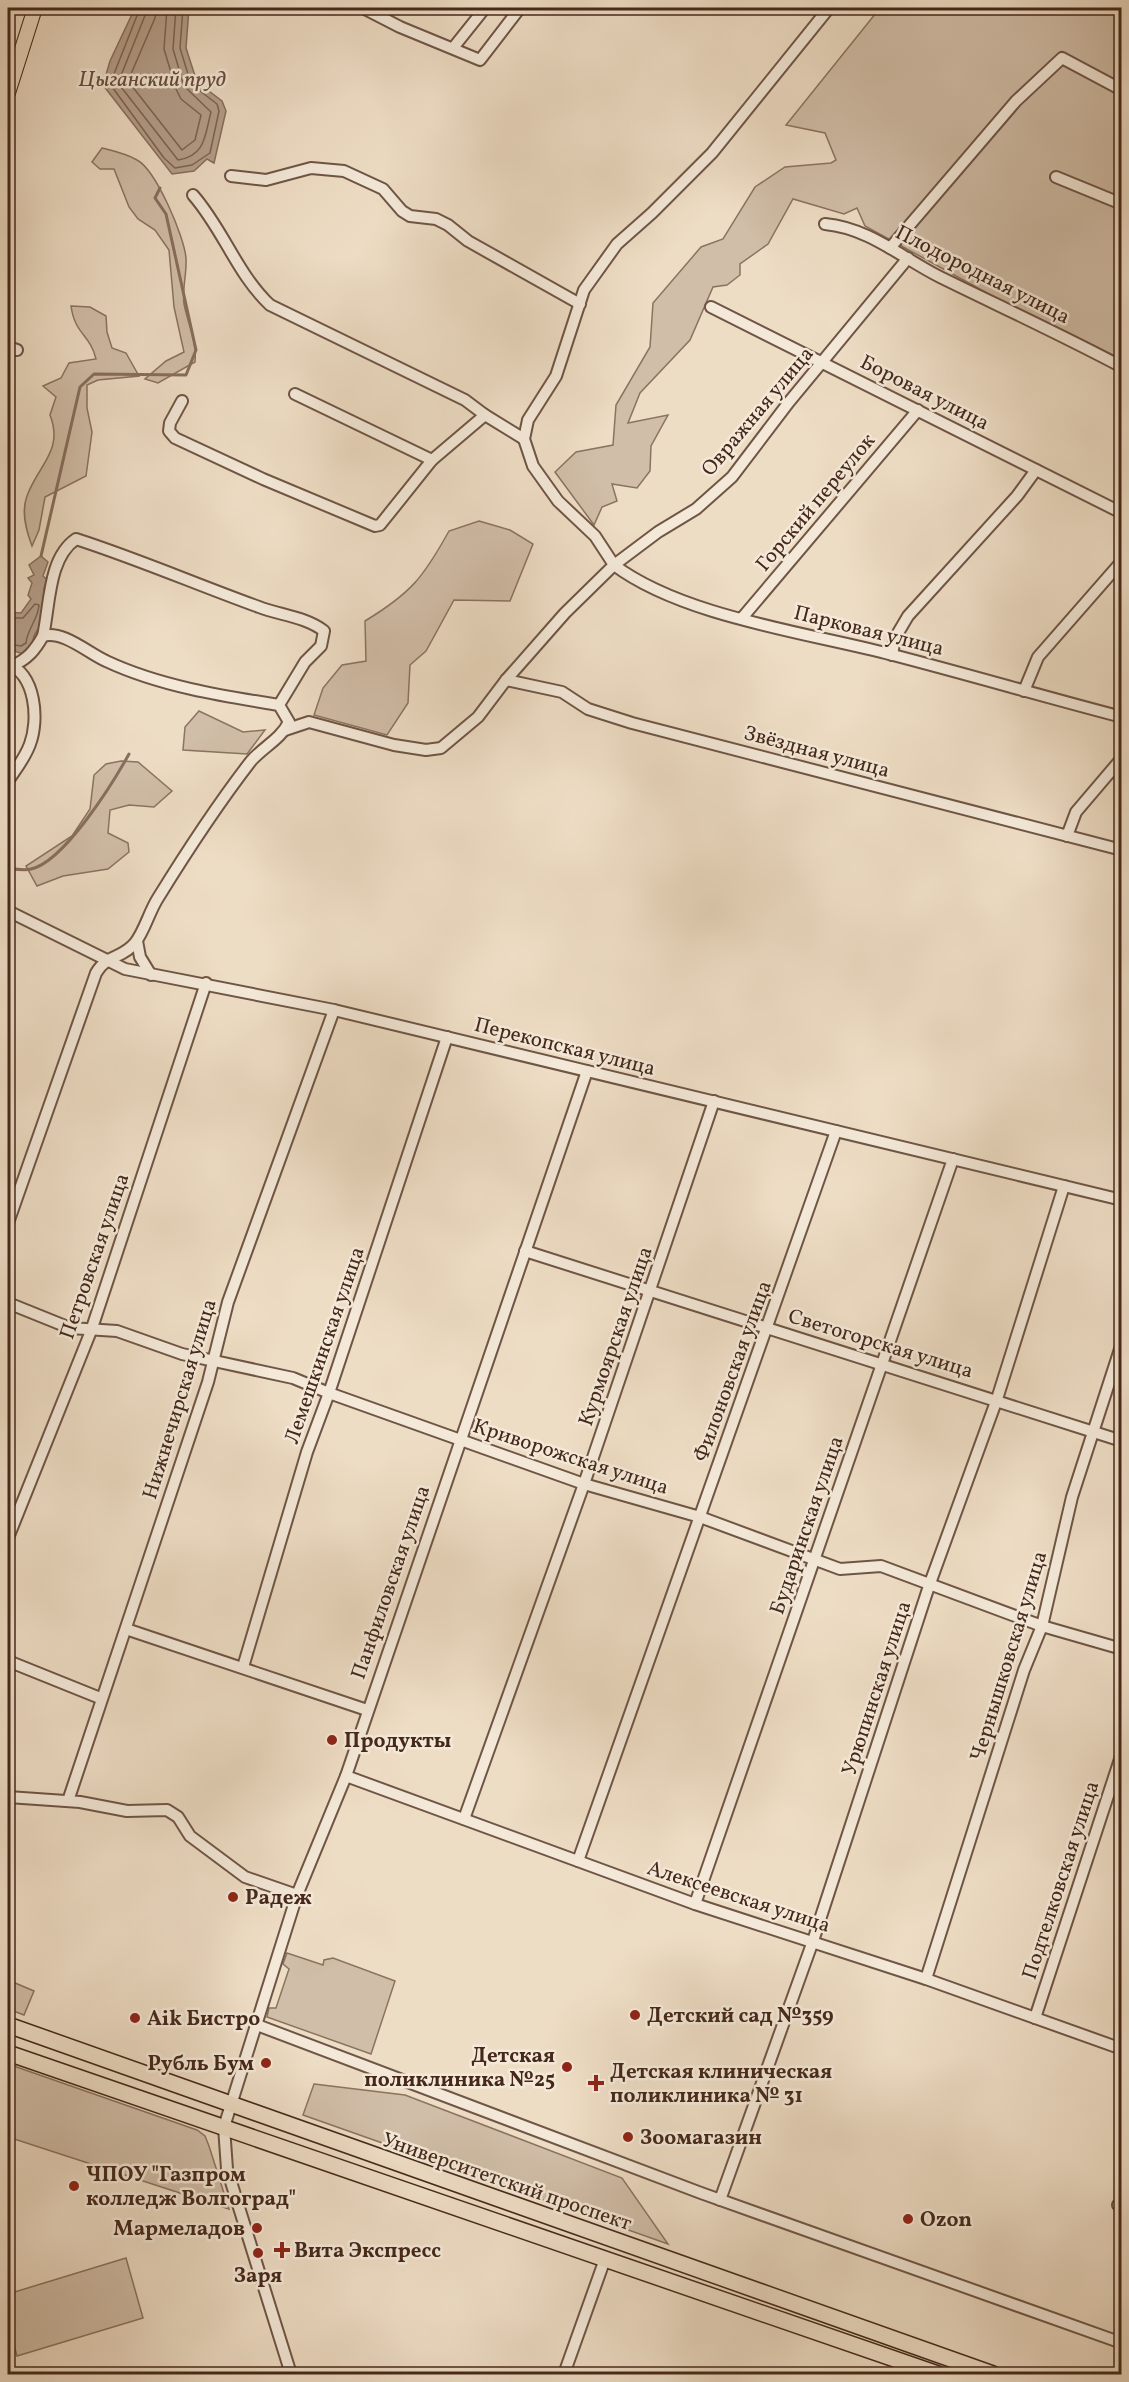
<svg xmlns="http://www.w3.org/2000/svg" width="1129" height="2382" viewBox="0 0 1129 2382" font-family="Vollkorn,serif">
<style>
.green{fill:#d1bea8;stroke:#8b7361;stroke-width:1.5}
.water{fill:#b59f8b;stroke:#886f5e;stroke-width:1.5}
.lines{fill:none;stroke-linecap:round;stroke-linejoin:round}
.shore{stroke:#7d6452;stroke-width:1.5}
.stream{stroke:#886f5e;stroke-width:3}
.minor-casing{stroke:#6f5545;stroke-width:14}
.major-casing{stroke:#45281a;stroke-width:16}
.highway-casing{stroke:#45281a;stroke-width:18}
.minor{stroke:#f4e9d9;stroke-width:10}
.major{stroke:#eeddc5;stroke-width:14}
.highway{stroke:#eeddc5;stroke-width:15}
.poi-dot{fill:#8f2418;stroke:#f4e9d9;stroke-width:2}
.labels{text-anchor:middle;stroke-width:5;stroke-linejoin:round;paint-order:stroke}
.street-label{font-size:21px;fill:#45281a;stroke:#f4e9d9}
.poi-label{font-size:21px;font-weight:bold;fill:#45281a;stroke:#f4e9d9;text-anchor:start}
.water-label{font-size:22px;font-style:italic;fill:#674c3c;stroke:#f4e9d9}
</style>
<rect width="100%" height="100%" fill="#eeddc5"/>
<filter id="stains"><feTurbulence type="fractalNoise" baseFrequency=".00333" numOctaves="4"/><feColorMatrix values="0 0 0 0 .2 0 0 0 0 .09 0 0 0 0 .02 0 0 0 .5 -.17"/></filter>
<radialGradient id="worn" r=".72"><stop offset=".6" stop-color="#630" stop-opacity="0"/><stop offset="1" stop-color="#630" stop-opacity=".3"/></radialGradient>
<g class="green">
<path d="M880,8h241v351l-134,-66 -122,-67 -8,-18 -13,6 -51,-15 -25,45 -28,20v11l-13,10 -14,2 -23,53 -50,53 -12,30 40,-8 -17,31 -1,25 -13,17 -25,-4 5,17 -15,6 -8,18 -39,-53 21,-20 37,-7 3,-40 34,-58 3,-44 48,-56 22,-8 32,-52 30,-20 46,-4 5,-3 -11,-27 -39,-8z"/>
<path d="M102,148c12,3 25,6 35,12 19,10 47,76 49,98 1,15 -4,31 -2,46 4,20 13,38 11,58l-37,21 -13,-4 21,-18 18,-9 -10,-45 -5,-57 -14,-20 -17,-11 -9,-12 -15,-38h-14l-8,-7z"/>
<path d="M71,306l19,1 16,9 1,16 5,16 14,5 13,23 -41,4 -11,5v23l5,24 -6,44 -41,21 -6,33 -7,16c-6,-16 -11,-34 -5,-50 11,-31 37,-45 23,-81l6,-18 -13,-11 18,-8 8,-15 27,-4c-6,-25 -21,-24 -25,-53z"/>
<path d="M479,521l31,9 23,14 -23,57 -56,-1 -28,51 -16,14 -2,38 -21,32 -73,-20 9,-27 19,-23 24,-4 -1,-40c46,-28 58,-43 84,-90z"/>
<path d="M199,711l44,21 22,-2 -18,24 -64,-4 2,-23z"/>
<path d="M121,761l17,1 34,29 -18,16 -25,-2 -19,5 -2,23 20,10 1,9 -21,17 -45,7 -26,10 -11,-20 46,-30 18,-27 4,-34 12,-11z"/>
<path d="M287,1953l36,12 1,-5 9,-2 62,23 -24,73 -104,-37 2,-9h7l13,-39 -6,-5z"/>
<path d="M8,1980l26,11 -10,24 -16,-6z"/>
<path d="M8,2064l189,66 8,6 4,10 20,63 -221,-72z"/>
<path d="M314,2084l91,11 217,83 46,66 -365,-129z"/>
<path d="M126,2258l17,60 -126,38 -9,-33v-29z"/>
</g>
<g class="water">
<path d="M135,8h54l-3,40 11,34 25,19 4,10 -12,52 -7,-4 -13,12 -22,3 -69,-89 7,-24z"/>
<path d="M41,556l7,6 -5,14 8,7 -7,5c2,11 3,23 -2,34 -3,8 -10,12 -9,22l-10,10 -15,-5v-37l13,1 10,-14 -3,-4 4,-12 -4,-5 6,-3 -5,-10z"/>
</g>
<g class="lines">
<g class="shore">
<path d="M140,8l-30,76 54,74 11,10 17,-3 18,-12 9,-42 -2,-7 -26,-20 -11,-36 3,-40"/>
<path d="M148,8l-30,75 60,77c28,-4 27,-26 33,-48l-27,-26 -11,-37 3,-41"/>
<path d="M157,8l-2,10 -27,63 54,69 13,-10 6,-25 -20,-16 -5,-10 -12,-40 3,-41"/>
<path d="M8,618h15l12,-14 4,1c-1,15 -12,24 -13,38l-5,3 -13,-2"/>
</g>
<g class="stream">
<path d="M41,556l39,-169 14,-13 92,1 10,-25 -30,-136 -11,-16 5,-10"/>
<path d="M8,868c6,1 16,3 23,1 33,-7 82,-86 98,-115"/>
</g>
<g class="minor-casing">
<g id="minor">
<path d="M363,8l37,19 80,33 40,-52"/>
<path d="M453,48l32,-40"/>
<path d="M231,176l35,4 45,-12 33,3 39,18 19,22 8,5 26,3 12,6 20,16 112,63"/>
<path d="M1056,177l66,27"/>
<path d="M193,195c30,34 44,79 77,110l195,95 20,15"/>
<path d="M825,224c44,4 77,34 115,53 61,30 122,58 182,90"/>
<path d="M890,248l126,-147 46,-43 60,32"/>
<path d="M908,258l-119,144 -57,75 -36,32 -38,23 -44,33c69,52 196,68 279,90 77,20 152,42 229,62"/>
<path d="M711,307l411,206"/>
<path d="M8,347l9,3"/>
<path d="M295,394l137,66"/>
<path d="M182,401l-12,22 -1,8 6,7 88,41 112,47 5,-1 52,-65 53,-45 39,24"/>
<path d="M742,618l176,-208"/>
<path d="M892,655l3,-17 13,-22 109,-120 19,-26"/>
<path d="M12,666c16,-7 23,-16 31,-30 20,-6 45,17 63,25 53,25 116,35 173,44"/>
<path d="M506,680l56,12 26,17 44,14 490,127"/>
<path d="M1024,691l14,-34 84,-96"/>
<path d="M285,730l24,-8 85,23 32,5 15,-2 37,-31 28,-37 59,-67 49,-48 -19,-29 -37,-35 -25,-35 -9,-27 4,-19 28,-44 28,-86 33,-46 35,-31 60,-60 117,-145"/>
<path d="M8,781c8,-12 17,-23 22,-37 9,-24 6,-69 -22,-80"/>
<path d="M1067,836l9,-24 46,-54"/>
<path d="M8,911l117,58 209,41 788,190"/>
<path d="M137,941l3,16 11,18"/>
<path d="M8,1223l88,-250c11,-19 26,-14 39,-30 10,-13 14,-31 23,-45 29,-47 59,-93 93,-137 12,-14 30,-22 38,-39l-10,-17 26,-43 16,-16 3,-15c-18,-14 -44,-16 -65,-24 -61,-22 -121,-48 -183,-68 -28,19 -26,66 -33,97"/>
<path d="M525,1251l597,190"/>
<path d="M8,1303l62,25 47,3 65,23 111,24 36,15 255,91 116,33 140,52 41,-3 161,60 80,23"/>
<path d="M8,1538l83,-207 115,-348"/>
<path d="M126,1629l241,81"/>
<path d="M8,1661l92,37"/>
<path d="M243,1667l64,-215 22,-59 118,-356"/>
<path d="M346,1776l349,128 231,75 196,70"/>
<path d="M8,1797l72,5 47,9 40,-1 11,7 12,19 55,41 52,18"/>
<path d="M68,1801l140,-419 20,-80 106,-292"/>
<path d="M464,1819l120,-335 130,-383"/>
<path d="M578,1861l258,-730"/>
<path d="M695,1904l258,-745"/>
<path d="M926,1979l98,-309 18,-44 30,-129 50,-154"/>
<path d="M1035,2018l87,-265"/>
<path d="M257,2025l444,168 421,150"/>
<path d="M720,2200l93,-259 116,-355 68,-187 67,-213"/>
<path d="M1118,2205l4,1"/>
<path d="M291,2374l-64,-205 -3,-42 73,-232 49,-119 241,-705"/>
<path d="M564,2374l41,-115"/>
</g>
</g>
<g class="major-casing">
<path id="major" d="M8,93l27,-85"/>
</g>
<g class="highway-casing">
<g id="highway">
<path d="M8,2025l985,349"/>
<path d="M8,2053l930,321"/>
</g>
</g>
<use href="#minor" class="minor"/>
<use href="#major" class="major"/>
<use href="#highway" class="highway"/>
</g>
<g class="poi-dot">
<circle cx="332" cy="1740" r="6"/>
<circle cx="233" cy="1897" r="6"/>
<circle cx="635" cy="2015" r="6"/>
<circle cx="135" cy="2018" r="6"/>
<circle cx="266" cy="2063" r="6"/>
<circle cx="567" cy="2067" r="6"/>
<path d="M593 2074h6v6h6v6h-6v6h-6v-6h-6v-6h6z"/>
<circle cx="628" cy="2137" r="6"/>
<circle cx="74" cy="2186" r="6"/>
<circle cx="908" cy="2219" r="6"/>
<circle cx="257" cy="2228" r="6"/>
<path d="M279 2241h6v6h6v6h-6v6h-6v-6h-6v-6h6z"/>
<circle cx="258" cy="2253" r="6"/>
</g>
<g class="labels">
<g class="street-label">
<text transform="translate(983 274) rotate(27)" y="7">Плодородная улица</text>
<text transform="translate(925 392) rotate(27)" y="7">Боровая улица</text>
<text transform="translate(757 411) rotate(-50)" y="7">Овражная улица</text>
<text transform="translate(815 502) rotate(-50)" y="7">Горский переулок</text>
<text transform="translate(869 630) rotate(14)" y="7">Парковая улица</text>
<text transform="translate(817 751) rotate(15)" y="7">Звёздная улица</text>
<text transform="translate(565 1046) rotate(14)" y="7">Перекопская улица</text>
<text transform="translate(94 1256) rotate(-71)" y="7">Петровская улица</text>
<text transform="translate(615 1336) rotate(-71)" y="7">Курмоярская улица</text>
<text transform="translate(881 1343) rotate(17)" y="7">Светогорская улица</text>
<text transform="translate(324 1345) rotate(-71)" y="7">Лемешкинская улица</text>
<text transform="translate(732 1371) rotate(-70)" y="7">Филоновская улица</text>
<text transform="translate(179 1399) rotate(-73)" y="7">Нижнечирская улица</text>
<text transform="translate(571 1456) rotate(18)" y="7">Криворожская улица</text>
<text transform="translate(806 1525) rotate(-71)" y="7">Бударинская улица</text>
<text transform="translate(390 1582) rotate(-71)" y="7">Панфиловская улица</text>
<text transform="translate(1008 1656) rotate(-73)" y="7">Чернышковская улица</text>
<text transform="translate(876 1688) rotate(-72)" y="7">Урюпинская улица</text>
<text transform="translate(1060 1880) rotate(-72)" y="7">Подтелковская улица</text>
<text transform="translate(739 1896) rotate(18)" y="7">Алексеевская улица</text>
<text transform="translate(507 2181) rotate(19)" y="7">Университетский проспект</text>
</g>
<g class="poi-label">
<text x="344" y="1747">Продукты</text>
<text x="245" y="1904">Радеж</text>
<text x="647" y="2022">Детский сад №359</text>
<text x="147" y="2025">Aik Бистро</text>
<text x="555" y="2062" text-anchor="end">Детская<tspan x="555" dy="24">поликлиника №25</tspan></text>
<text x="254" y="2070" text-anchor="end">Рубль Бум</text>
<text x="610" y="2078">Детская клиническая<tspan x="610" dy="24">поликлиника № 31</tspan></text>
<text x="640" y="2144">Зоомагазин</text>
<text x="86" y="2181">ЧПОУ "Газпром<tspan x="86" dy="24">колледж Волгоград"</tspan></text>
<text x="920" y="2226">Ozon</text>
<text x="245" y="2235" text-anchor="end">Мармеладов</text>
<text x="294" y="2257">Вита Экспресс</text>
<text x="258" y="2282" text-anchor="middle">Заря</text>
</g>
<g class="water-label">
<text x="152" y="86">Цыганский пруд</text>
</g>
</g>
<rect width="1129" height="2382" fill="none" stroke="#eeddc5" stroke-width="30"/>
<rect x="9" y="9" width="1111" height="2364" fill="none" stroke="#45281a" stroke-width="3"/>
<rect x="15" y="15" width="1099" height="2352" fill="none" stroke="#45281a" stroke-width="1.5"/>
<rect width="100%" height="100%" filter="url(#stains)"/>
<rect width="100%" height="100%" fill="url(#worn)"/>
</svg>
